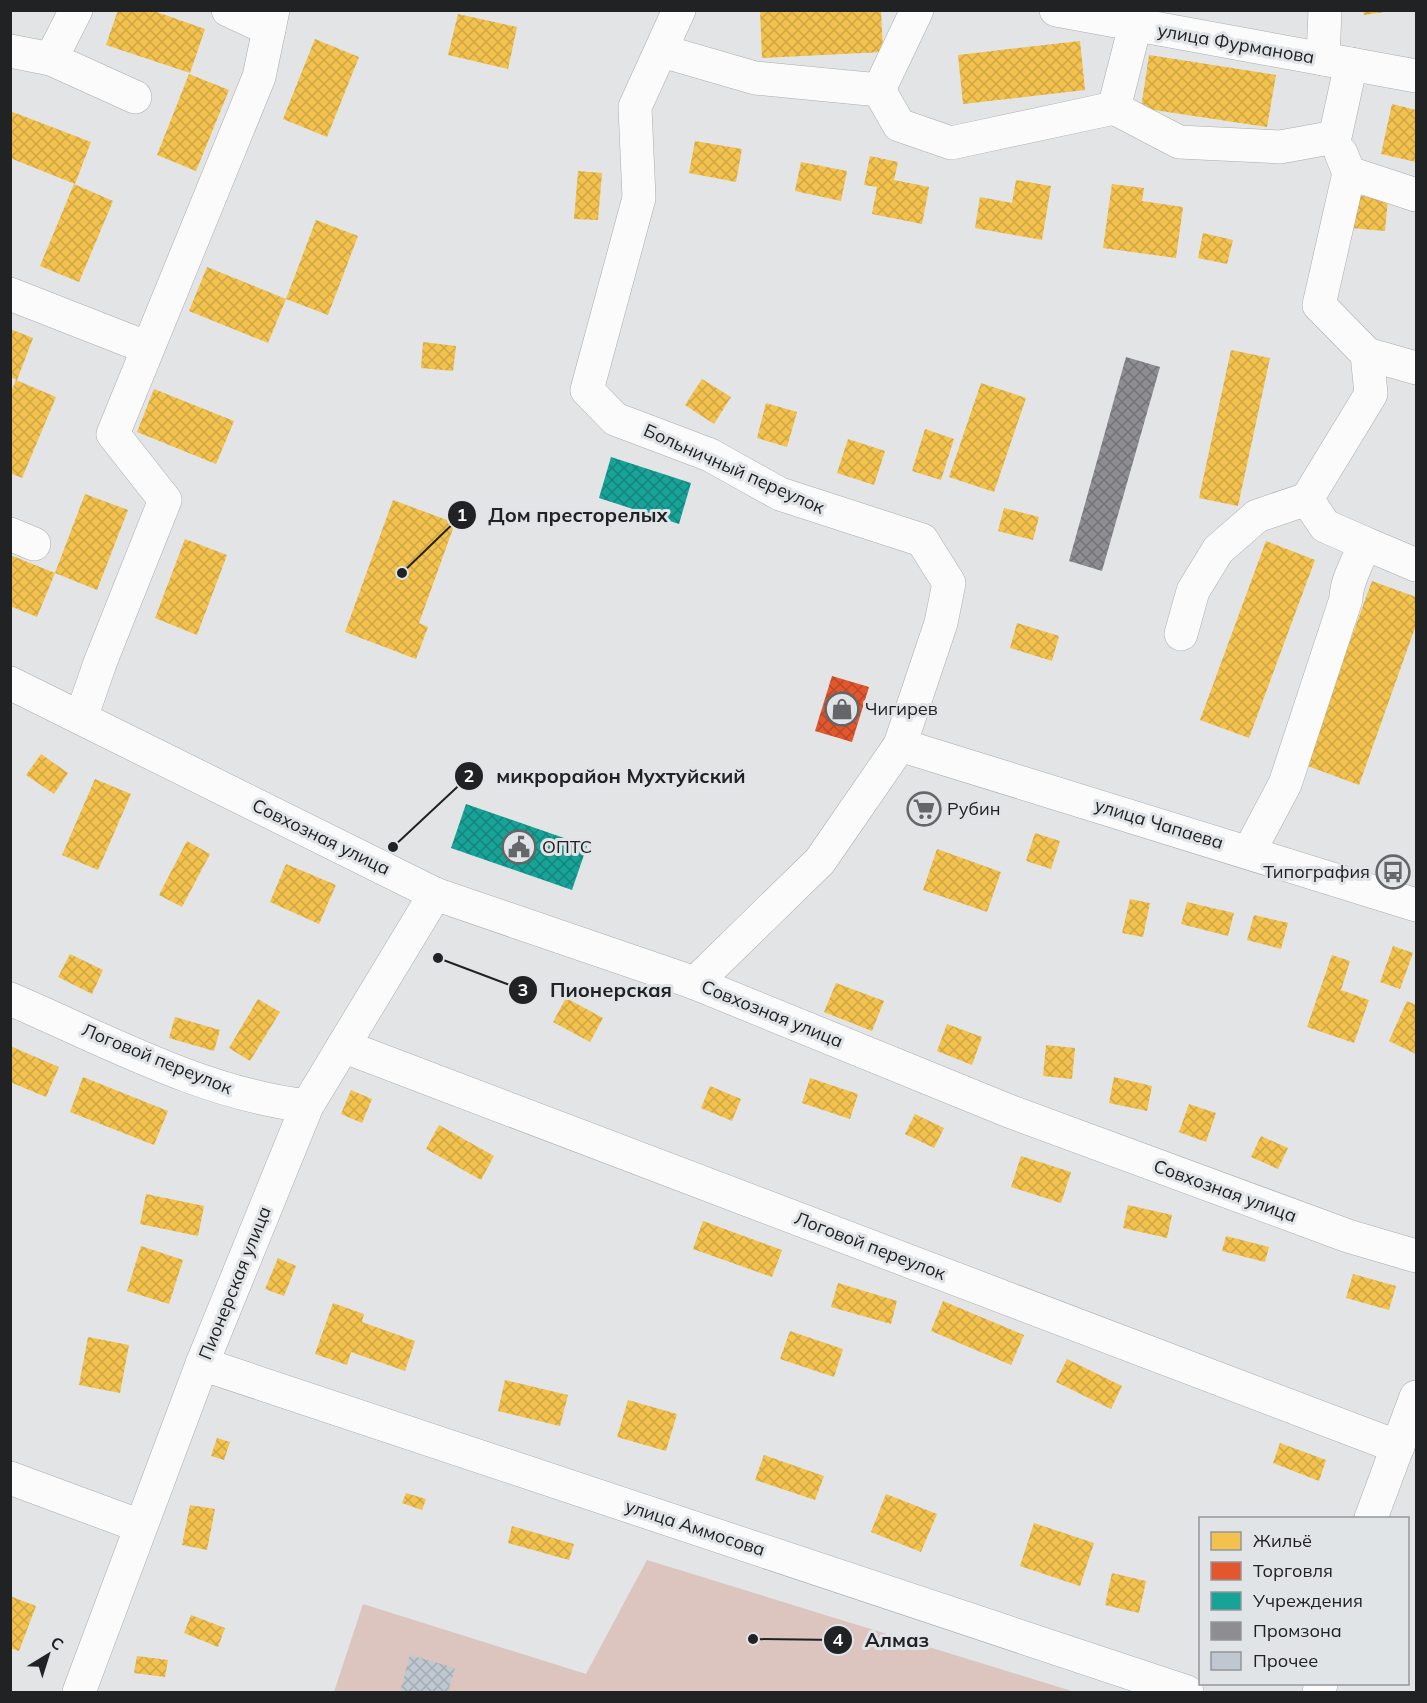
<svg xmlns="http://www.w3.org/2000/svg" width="1427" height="1703" viewBox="0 0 1427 1703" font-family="Mulish,sans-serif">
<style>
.green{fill:#dcc4bf}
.homes{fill:url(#homes-cross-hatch)}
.shops{fill:url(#shops-cross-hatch)}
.public{fill:url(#public-cross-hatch)}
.industry{fill:url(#industry-cross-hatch)}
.building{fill:url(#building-cross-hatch)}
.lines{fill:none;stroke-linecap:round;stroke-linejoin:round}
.minor-casing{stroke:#aaacad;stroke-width:34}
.major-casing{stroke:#aaacad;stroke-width:34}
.minor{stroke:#fbfbfb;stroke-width:33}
.major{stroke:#fbfbfb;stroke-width:33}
.labels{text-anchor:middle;stroke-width:6;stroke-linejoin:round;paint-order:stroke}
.street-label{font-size:18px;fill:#212223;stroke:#e1e4e7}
.poi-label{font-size:18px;fill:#212223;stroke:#e1e4e7;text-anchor:start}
.leader{fill:none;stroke:#212223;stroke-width:2}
.callout-dot{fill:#212223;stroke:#e1e4e7;stroke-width:2}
.mark-label{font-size:18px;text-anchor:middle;font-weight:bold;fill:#fff}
.callout-label{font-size:20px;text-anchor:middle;font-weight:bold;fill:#212223;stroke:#e1e4e7;stroke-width:6;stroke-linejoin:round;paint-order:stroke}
</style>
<defs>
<pattern id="homes-cross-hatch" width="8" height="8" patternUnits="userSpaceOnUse" patternTransform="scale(1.5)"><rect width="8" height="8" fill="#f2c14e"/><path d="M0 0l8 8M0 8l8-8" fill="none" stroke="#cfa644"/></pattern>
<pattern id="shops-cross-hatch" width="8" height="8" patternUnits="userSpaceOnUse" patternTransform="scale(1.5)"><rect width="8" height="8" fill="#e4572e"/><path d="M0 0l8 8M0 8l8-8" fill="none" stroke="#b84827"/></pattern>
<pattern id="public-cross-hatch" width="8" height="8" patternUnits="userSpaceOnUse" patternTransform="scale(1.5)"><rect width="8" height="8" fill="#17a398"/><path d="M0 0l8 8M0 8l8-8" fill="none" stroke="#14847c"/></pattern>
<pattern id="industry-cross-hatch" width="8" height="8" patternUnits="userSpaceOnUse" patternTransform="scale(1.5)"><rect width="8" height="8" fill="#8d8d92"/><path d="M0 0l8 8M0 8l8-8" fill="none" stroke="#737377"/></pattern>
<pattern id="building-cross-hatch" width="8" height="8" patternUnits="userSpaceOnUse" patternTransform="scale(1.5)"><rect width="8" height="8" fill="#bfc7d1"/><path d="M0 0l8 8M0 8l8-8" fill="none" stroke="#a4abb3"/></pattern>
</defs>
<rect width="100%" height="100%" fill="#e2e4e6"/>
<path class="green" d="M647,1560l428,132h-741l29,-88 223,70z"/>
<g class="homes">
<path d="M118,10h33l54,19 -15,44 -84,-28z"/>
<path d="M760,10h121l2,42 -121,6z"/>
<path d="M1363,10h22v2l-21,3z"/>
<path d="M458,14l59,13 -9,42 -60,-14z"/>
<path d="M315,39l44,18 -32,80 -44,-18z"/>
<path d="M1080,41l5,49 -122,14 -5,-49z"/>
<path d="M1149,55l127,20 -9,52 -126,-19z"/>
<path d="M189,74l40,16 -33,81 -39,-16z"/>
<path d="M1392,104l24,6v52l-35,-8z"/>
<path d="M10,111l81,31 -16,42 -65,-26z"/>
<path d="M695,141l47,8 -6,33 -47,-9z"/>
<path d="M870,156l28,6 -4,18 35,7 -7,37 -50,-10 5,-27 -13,-2z"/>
<path d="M801,162l46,9 -6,30 -46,-10z"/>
<path d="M578,171l24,2 -4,47 -24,-1z"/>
<path d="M1016,180l35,6 -9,54 -67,-12 5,-31 32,6z"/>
<path d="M74,184l39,17 -34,81 -39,-16z"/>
<path d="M1112,184l32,4 -2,13 41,6 -7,51 -73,-10z"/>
<path d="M1354,195l34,4 -3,32 -34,-3z"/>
<path d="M316,220l42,16 -30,79 -42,-16z"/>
<path d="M1203,233l30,7 -6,24 -29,-6z"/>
<path d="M207,267l79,32 -18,44 -79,-32z"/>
<path d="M10,329l23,9 -16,42 -7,-3z"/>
<path d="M423,342l33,4 -3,25 -32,-3z"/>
<path d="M1231,350l39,8 -32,148 -39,-8z"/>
<path d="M702,379l29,18 -17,27 -29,-19z"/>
<path d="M16,380l40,17 -34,81 -12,-5v-79z"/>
<path d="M981,383l45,15 -32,94 -45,-15z"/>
<path d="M154,389l80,32 -18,43 -79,-32z"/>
<path d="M766,403l31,9 -10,35 -30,-9z"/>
<path d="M925,429l29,10 -13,41 -29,-9z"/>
<path d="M848,439l37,12 -11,34 -37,-12z"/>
<path d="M85,494l43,16 -31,80 -42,-17z"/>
<path d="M393,500l62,23 -36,100 9,4 -12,32 -71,-27z"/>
<path d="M1004,508l35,9 -6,23 -35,-9z"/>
<path d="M185,539l42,16 -30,80 -42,-17z"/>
<path d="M1266,541l49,19 -66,178 -49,-18z"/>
<path d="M10,555l45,18 -18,44 -27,-11z"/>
<path d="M1372,581l44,16v28l-57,160 -54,-20z"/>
<path d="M1017,623l42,13 -7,25 -42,-13z"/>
<path d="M41,754l27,19 -14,21 -28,-19z"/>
<path d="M95,779l36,15 -33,76 -36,-15z"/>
<path d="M1035,833l25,8 -9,28 -25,-8z"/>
<path d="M187,841l23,13 -28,53 -23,-12z"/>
<path d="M937,849l64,23 -14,40 -64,-22z"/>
<path d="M286,864l50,21 -17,39 -49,-22z"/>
<path d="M1130,899l20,4 -7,34 -21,-4z"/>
<path d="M1187,902l47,11 -6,23 -47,-12z"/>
<path d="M1254,915l34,8 -7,26 -34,-9z"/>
<path d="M1393,946l20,7 -13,36 -20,-7z"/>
<path d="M70,954l33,16 -11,24 -34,-17z"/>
<path d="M1332,955l18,6 -9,29 28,10 -15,43 -47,-16z"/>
<path d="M836,983l48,18 -12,30 -48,-19z"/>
<path d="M566,998l37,20 -13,24 -37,-20z"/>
<path d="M258,999l22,13 -30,49 -21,-13z"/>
<path d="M1407,1001l9,4v49l-27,-13z"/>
<path d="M175,1017l45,13 -6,21 -45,-13z"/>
<path d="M947,1024l35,13 -10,28 -35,-14z"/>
<path d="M1046,1045l29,3 -3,31 -29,-3z"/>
<path d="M10,1046l49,21 -13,30 -36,-15z"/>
<path d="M83,1077l85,34 -14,34 -84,-33z"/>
<path d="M1114,1077l38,9 -5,25 -38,-8z"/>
<path d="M810,1078l48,16 -8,25 -48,-16z"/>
<path d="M710,1086l31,13 -9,22 -31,-13z"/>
<path d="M351,1090l21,9 -10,24 -21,-9z"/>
<path d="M1189,1104l27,9 -10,29 -27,-10z"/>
<path d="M915,1114l29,14 -10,20 -29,-14z"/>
<path d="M439,1125l55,31 -13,24 -55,-31z"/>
<path d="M1261,1136l27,12 -10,21 -27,-12z"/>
<path d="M1021,1156l50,16 -10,31 -50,-16z"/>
<path d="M146,1194l58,12 -6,30 -58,-12z"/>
<path d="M1128,1205l44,10 -5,23 -44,-10z"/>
<path d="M703,1221l79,29 -10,27 -79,-28z"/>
<path d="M1226,1236l43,11 -4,15 -43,-11z"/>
<path d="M141,1246l42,14 -14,44 -42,-13z"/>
<path d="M278,1258l18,8 -12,30 -19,-7z"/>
<path d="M1353,1274l43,12 -7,24 -43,-12z"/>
<path d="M838,1283l59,18 -6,23 -60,-17z"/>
<path d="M943,1301l81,34 -13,30 -80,-34z"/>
<path d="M333,1303l31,11 -2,8 53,19 -10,30 -54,-19 -4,13 -32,-11z"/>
<path d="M790,1331l53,18 -9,28 -54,-18z"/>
<path d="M88,1337l41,8 -9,48 -41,-8z"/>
<path d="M1067,1359l55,27 -11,23 -55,-27z"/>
<path d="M505,1380l63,15 -8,31 -62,-15z"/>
<path d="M628,1400l49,14 -11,37 -49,-14z"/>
<path d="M217,1438l13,4 -6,18 -13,-4z"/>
<path d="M1280,1443l46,17 -7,21 -46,-18z"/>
<path d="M764,1455l60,21 -9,24 -60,-20z"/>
<path d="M406,1493l20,6 -4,11 -20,-7z"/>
<path d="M886,1494l51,20 -16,38 -50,-20z"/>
<path d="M190,1505l25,4 -8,41 -25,-5z"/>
<path d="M1034,1523l60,20 -14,43 -60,-20z"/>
<path d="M512,1526l62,18 -5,16 -61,-17z"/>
<path d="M1112,1573l34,8 -7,32 -34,-8z"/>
<path d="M10,1596l26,10 -17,45 -9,-3z"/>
<path d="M191,1615l34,13 -7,19 -34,-14z"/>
<path d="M137,1656l31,4 -3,17 -31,-4z"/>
</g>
<path class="shops" d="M832,676l37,11 -17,55 -37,-11z"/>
<g class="public">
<path d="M611,457l80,26 -12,41 -80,-26z"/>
<path d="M466,804l121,42 -15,44 -121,-42z"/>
</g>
<path class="industry" d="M1126,357l34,10 -58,204 -33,-10z"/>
<path class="building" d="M410,1655l45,13 -7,24h-48z"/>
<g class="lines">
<g class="minor-casing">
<g id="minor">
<path d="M228,10l41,19"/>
<path d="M679,10l-44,97 4,91 -52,192 28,29 95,36 70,39 142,46 27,43 -8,40 -41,122 -80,116 -125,122"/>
<path d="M1056,10l360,66"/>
<path d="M10,51l41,8 25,-49"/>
<path d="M662,51l93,27 124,12 38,-80"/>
<path d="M51,59l84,38"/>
<path d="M1323,59l2,-49"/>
<path d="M879,90l20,35 52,18 163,-35 21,-82v-16"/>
<path d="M1114,108l65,34 101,5 55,-10 16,-73"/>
<path d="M1341,153l8,20 67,22"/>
<path d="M1349,173l-30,132 48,49 49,14"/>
<path d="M10,294l138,54"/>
<path d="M10,534l24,10"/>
<path d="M1364,543l52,22"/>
<path d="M1181,634l12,-43 25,-41 39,-34 50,-17"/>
<path d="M10,683l425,211 260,89 314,128 339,125 68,20"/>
<path d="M81,718l19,-55 65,-163 -52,-66 146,-357 14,-67"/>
<path d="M900,745l516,160"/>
<path d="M1249,852l36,-68 61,-185c0,-20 13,-36 18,-56l-39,-17 -18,-27 64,-105 -4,-40"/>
<path d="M10,999c96,41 193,95 297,107"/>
<path d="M343,1046l1055,401"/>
<path d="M202,1364l985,328"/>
<path d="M10,1478l130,48"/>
<path d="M79,1692l123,-328 105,-258 128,-212"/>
</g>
</g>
<g class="major-casing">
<g id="major">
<path d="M1371,1518l45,-121"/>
<path d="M1319,1692l2,-8"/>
</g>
</g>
<use href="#minor" class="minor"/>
<use href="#major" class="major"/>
</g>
<defs>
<g id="shop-ring" transform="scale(1.725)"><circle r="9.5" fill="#e1e4e7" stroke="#656667" stroke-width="1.5"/><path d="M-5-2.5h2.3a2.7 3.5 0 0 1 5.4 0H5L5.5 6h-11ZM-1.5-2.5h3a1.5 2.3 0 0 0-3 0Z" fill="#656667"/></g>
<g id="supermarket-ring" transform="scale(1.725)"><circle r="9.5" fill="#e1e4e7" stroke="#656667" stroke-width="1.5"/><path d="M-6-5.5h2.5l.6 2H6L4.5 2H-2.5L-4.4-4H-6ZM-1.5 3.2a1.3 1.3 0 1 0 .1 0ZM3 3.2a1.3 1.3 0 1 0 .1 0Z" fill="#656667"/></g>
<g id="civic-ring" transform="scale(1.725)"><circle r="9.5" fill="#e1e4e7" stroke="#656667" stroke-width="1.5"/><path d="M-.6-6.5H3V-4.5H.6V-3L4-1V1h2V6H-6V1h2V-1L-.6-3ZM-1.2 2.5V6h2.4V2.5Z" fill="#656667"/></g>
<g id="bus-ring" transform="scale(1.725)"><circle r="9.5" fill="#e1e4e7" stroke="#656667" stroke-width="1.5"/><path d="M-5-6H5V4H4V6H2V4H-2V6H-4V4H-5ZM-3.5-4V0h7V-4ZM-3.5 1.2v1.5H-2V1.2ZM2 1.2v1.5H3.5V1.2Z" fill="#656667"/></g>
</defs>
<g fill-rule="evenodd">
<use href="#shop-ring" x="842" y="709"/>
<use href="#supermarket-ring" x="924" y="809"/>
<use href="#civic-ring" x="519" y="847"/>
<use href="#bus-ring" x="1393" y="872"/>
</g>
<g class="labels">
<g class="street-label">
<text transform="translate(1236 44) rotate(10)" y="6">улица Фурманова</text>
<text transform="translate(734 469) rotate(24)" y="6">Больничный переулок</text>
<text transform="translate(1159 824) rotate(17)" y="6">улица Чапаева</text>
<text transform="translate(321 837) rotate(26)" y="6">Совхозная улица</text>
<text transform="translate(772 1014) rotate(22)" y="6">Совхозная улица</text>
<text transform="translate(157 1059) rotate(22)" y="6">Логовой переулок</text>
<text transform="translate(1225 1191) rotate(20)" y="6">Совхозная улица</text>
<text transform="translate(870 1246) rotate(21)" y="6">Логовой переулок</text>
<text transform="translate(235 1283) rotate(-68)" y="6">Пионерская улица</text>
<text transform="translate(695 1528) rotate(18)" y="6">улица Аммосова</text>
</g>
<g class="poi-label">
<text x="865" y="715">Чигирев</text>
<text x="947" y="815">Рубин</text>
<text x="542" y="853">ОПТС</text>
<text x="1370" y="878" text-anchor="end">Типография</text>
</g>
</g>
<path class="leader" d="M402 573L462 515M393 847L469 776M438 958L523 990M753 1639L838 1640"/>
<g class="callout-dot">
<circle cx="402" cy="573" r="6"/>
<circle cx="393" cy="847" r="6"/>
<circle cx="438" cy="958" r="6"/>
<circle cx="753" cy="1639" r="6"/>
<circle cx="462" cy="515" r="15"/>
<circle cx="469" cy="776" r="15"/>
<circle cx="523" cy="990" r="15"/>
<circle cx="838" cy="1640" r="15"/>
</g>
<g class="mark-label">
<text x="462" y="521">1</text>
<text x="469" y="782">2</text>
<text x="523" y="996">3</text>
<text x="838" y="1646">4</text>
</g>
<g class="callout-label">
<text x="578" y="522">Дом престорелых</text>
<text x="621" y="783">микрорайон Мухтуйский</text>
<text x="611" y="997">Пионерская</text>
<text x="897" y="1647">Алмаз</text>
</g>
<rect width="1427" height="1703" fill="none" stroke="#212223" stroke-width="24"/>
<rect x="1199" y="1517" width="210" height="168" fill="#e1e4e7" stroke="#949699" stroke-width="1.5"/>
<rect x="1211" y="1532" width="30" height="18" fill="#f2c14e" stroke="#949699" stroke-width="1.5"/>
<text x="1253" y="1547" font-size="18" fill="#212223">Жильё</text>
<rect x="1211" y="1562" width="30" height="18" fill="#e4572e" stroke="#949699" stroke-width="1.5"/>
<text x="1253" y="1577" font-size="18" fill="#212223">Торговля</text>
<rect x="1211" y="1592" width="30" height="18" fill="#17a398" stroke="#949699" stroke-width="1.5"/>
<text x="1253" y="1607" font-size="18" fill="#212223">Учреждения</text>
<rect x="1211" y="1622" width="30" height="18" fill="#8d8d92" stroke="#949699" stroke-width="1.5"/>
<text x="1253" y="1637" font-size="18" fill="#212223">Промзона</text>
<rect x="1211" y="1652" width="30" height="18" fill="#bfc7d1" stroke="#949699" stroke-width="1.5"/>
<text x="1253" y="1667" font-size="18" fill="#212223">Прочее</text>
<g transform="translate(48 1655) rotate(38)" stroke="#e1e4e7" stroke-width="4.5" paint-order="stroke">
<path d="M0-4.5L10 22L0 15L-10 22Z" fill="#212223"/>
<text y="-9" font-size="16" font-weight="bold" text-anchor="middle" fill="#212223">С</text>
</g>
</svg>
